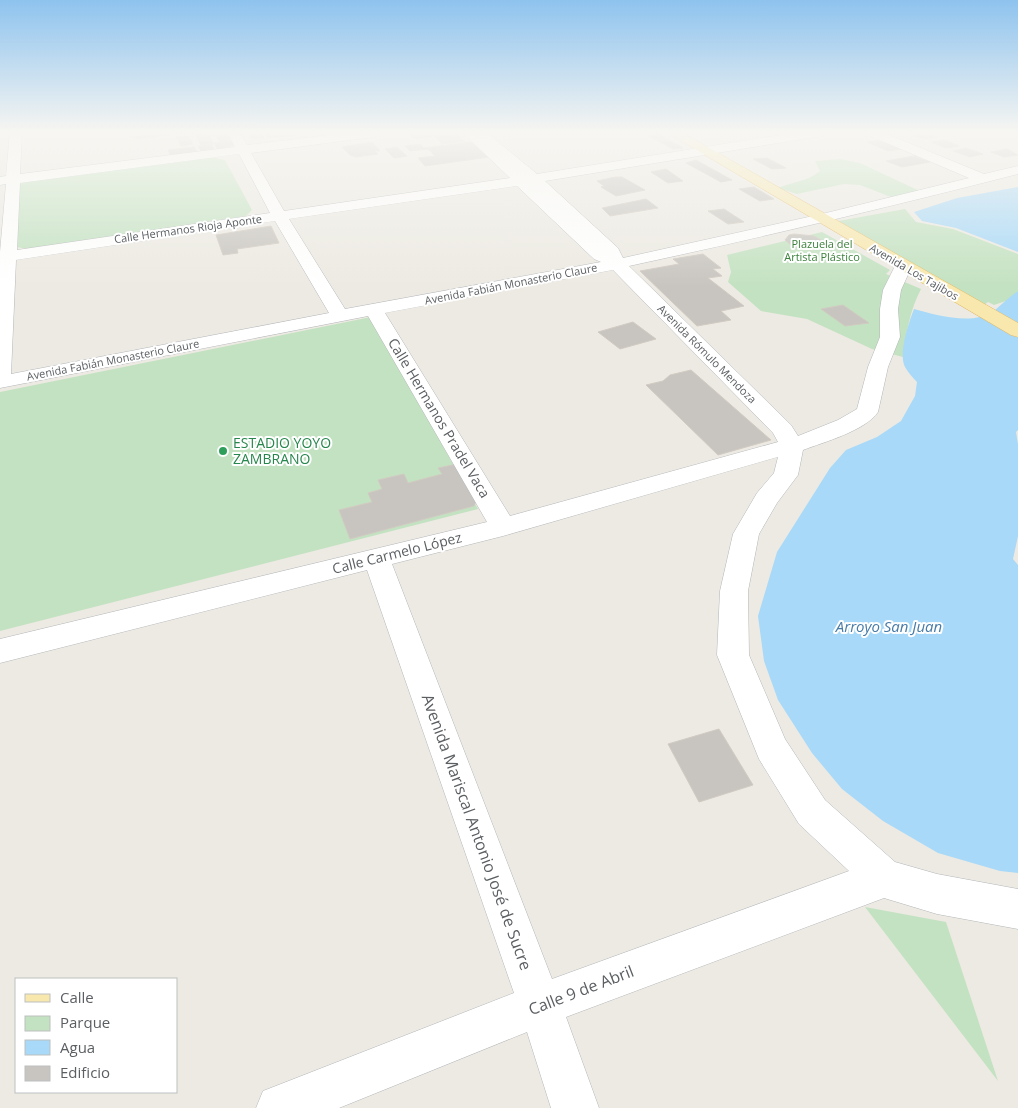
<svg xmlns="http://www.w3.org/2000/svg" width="1018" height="1108" viewBox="0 0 1018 1108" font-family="'Open Sans',sans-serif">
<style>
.green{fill:#c3e2c1}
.water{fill:#a8d9f8}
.building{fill:#c8c5c0;stroke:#d1cbc2}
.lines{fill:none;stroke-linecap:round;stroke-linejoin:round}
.minor-casing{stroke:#b3b6b9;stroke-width:1}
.major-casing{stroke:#e5ba64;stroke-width:1}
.minor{fill:#fff;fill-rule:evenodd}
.major{fill:#f8e8ad;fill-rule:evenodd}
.leisure-dot{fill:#2e9e5b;stroke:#fff;stroke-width:2}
.labels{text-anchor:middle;stroke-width:4;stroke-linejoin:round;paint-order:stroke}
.far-street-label{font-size:11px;fill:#5b5f62;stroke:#fff}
.far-park-label{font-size:11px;fill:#3c813c;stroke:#fff}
.street-label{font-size:14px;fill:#5b5f62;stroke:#fff}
.leisure-label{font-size:14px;fill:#27864d;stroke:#fff;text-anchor:start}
.water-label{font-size:15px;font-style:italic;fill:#477ba8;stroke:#fff}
.near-street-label{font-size:16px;fill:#5b5f62;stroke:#fff}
</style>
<rect width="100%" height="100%" fill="#edeae3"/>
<g class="green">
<path d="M211,157l14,3 27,50 -6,6 -219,33 -10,-2 1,-62 8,-4z"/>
<path d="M840,159l20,4 64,30 -28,6 -36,-14 -16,-1 -47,10 -19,-6c14,-6 31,-7 42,-17l-5,-10z"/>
<path d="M905,209l11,13 37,7 65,25v43l-24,8 -6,-3 -4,3 -151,-83z"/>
<path d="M822,232l68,38 -4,4 35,15c-11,21 -15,44 -18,68l-31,-8 -65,-30 -46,-8 -33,-29 3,-10 -4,-17z"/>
<path d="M371,317l107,192 -478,122v-239z"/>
<path d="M865,907l81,15 52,159z"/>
</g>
<g class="water">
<path d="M1018,187v65l-62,-24 -34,-7 -8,-9 43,-14z"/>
<path d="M1018,291v139l-2,2 2,12v92l-5,23 5,6v308l-18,-2 -62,-18 -55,-32 -41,-32 -30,-36 -34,-53 -14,-39 -6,-45 19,-64 53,-84 16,-18 31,-13 24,-16 14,-25 2,-14c-4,-4 -9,-10 -12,-15 -7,-13 4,-45 9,-58 22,6 59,17 80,2 8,-7 15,-14 24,-20z"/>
</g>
<g class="building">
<path d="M177,132h18l-61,7 -1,-2z"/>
<path d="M207,132l7,12 -13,1 -6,-11 -7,1 -1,-2z"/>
<path d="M209,132h18l8,13 -18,4 -3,-6 6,-1 -4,-7 -5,1z"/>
<path d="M263,132h31l2,3 -29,3z"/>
<path d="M423,132h31l10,9 -22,3 -8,-8 -19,3 -4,-4 14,-1z"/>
<path d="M655,132l28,16 -10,1 -30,-16z"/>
<path d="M923,132l14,5 -13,2 -14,-5z"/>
<path d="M261,133l3,5 -11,1 -4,-4z"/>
<path d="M188,136l5,8 -12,2 -5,-9z"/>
<path d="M880,140l21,9 -13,2 -21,-9z"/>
<path d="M944,140l15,6 -13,2 -15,-6z"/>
<path d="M372,142l8,9h-5l3,3 -22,3 -6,-2 -8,-8z"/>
<path d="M471,142l18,15 -64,9 -7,-8 17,-2 -7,-7 -18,2 -5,-5 15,-2 4,4z"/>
<path d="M212,145l2,4 -13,2 -3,-5z"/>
<path d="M194,147l3,5 -26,4 -3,-6z"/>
<path d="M397,147l10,9 -13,2 -9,-9z"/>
<path d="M966,148l17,6 -13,3 -17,-6z"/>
<path d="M1007,149l11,6 -14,2 -13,-5z"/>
<path d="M914,156l16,6 -28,5 -16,-6z"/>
<path d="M767,158l19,10 -14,1 -19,-10z"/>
<path d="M696,160l36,20 -11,2 -35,-19z"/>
<path d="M666,169l17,12 -15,2 -17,-11z"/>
<path d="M615,177h7l23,13 -29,6 -15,-9 3,-1 -7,-5z"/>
<path d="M754,187l20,12 -14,2 -21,-12z"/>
<path d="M646,199l12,9 -48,8 -8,-8z"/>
<path d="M724,209l20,13 -16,2 -20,-13z"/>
<path d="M271,226l8,17 -42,6 1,4 -15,2 -7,-20z"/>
<path d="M794,234l20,2 9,5 1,5 -14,4 -17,-3 -8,-7 4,-5z"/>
<path d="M703,254l18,14 -8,1 9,7 -14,2 36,28 -23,5 10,9 -34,6 -57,-55 39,-7 -6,-5z"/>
<path d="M843,305l26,18 -24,3 -24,-17z"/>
<path d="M633,322l23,17 -36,10 -22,-17z"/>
<path d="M691,370l80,70 -53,15 -72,-70 17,-4 7,-6z"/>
<path d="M457,464l21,33 -4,9 -124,33 -11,-29 33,-8 -4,-9 14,-4 -4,-9 26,-6 4,9 34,-9 -4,-6z"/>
<path d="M719,729l34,56 -54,17 -31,-58z"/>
</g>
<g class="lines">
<g class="minor-casing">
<path id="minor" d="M10,132h12l-2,42 215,-27 -6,-12 4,-3h6l8,13 107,-13h33l-6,4 -130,17 33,58 226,-33 -48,-46h24l51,42 262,-42h28l-6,4 -276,45 73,67 5,10 199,-44 147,-36 -101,-43 -2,-3h16l102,42 34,-8v8c-129,33 -259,64 -389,92l162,159 7,11 40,-16 19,-11 11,-42 12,-30v-28l3,-19 14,-28h12l3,4 -11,24 -3,19 2,28 -12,30 -10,45c-13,19 -54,30 -75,38l-5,25 -21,28 -18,31 -11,57 1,64 36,84 40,61 70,62 42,12 81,15v40l-81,-15 -53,-16 -318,119 33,91h-48l-24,-76 -188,76h-83l7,-17 251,-98 -147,-423 -367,93v-24l487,-117 -119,-206 -368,72v-136l6,-68 -6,1v-8l6,-1zM239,154l31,59 -253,37 3,-67zM517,186l77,73 7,3 -256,47 -56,-90zM275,221l54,92 -318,61 5,-114zM613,270l160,163 5,9 -268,74 -125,-203zM778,457l-4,16 -17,20 -24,41 -13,57 -3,64 42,104 40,65 50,47 -297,108 -160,-415 111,-28z"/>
</g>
<g class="major-casing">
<path id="major" d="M666,132h15l337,191v14l-7,-2z"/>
</g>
<use href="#minor" class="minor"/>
<use href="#major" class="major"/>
</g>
<linearGradient id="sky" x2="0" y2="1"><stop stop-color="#8ec3ee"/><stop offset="0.46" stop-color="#f7f6f2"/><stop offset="1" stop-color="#f7f6f2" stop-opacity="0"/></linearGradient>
<rect width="1018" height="287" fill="url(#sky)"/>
<circle class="leisure-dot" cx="223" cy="451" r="5"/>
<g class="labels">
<g class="far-street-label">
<text transform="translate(188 229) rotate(-8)" y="4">Calle Hermanos Rioja Aponte</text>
<text transform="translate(914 272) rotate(30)" y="4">Avenida Los Tajibos</text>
<text transform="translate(511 284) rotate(-11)" y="4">Avenida Fabián Monasterio Claure</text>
<text transform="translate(707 354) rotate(45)" y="4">Avenida Rómulo Mendoza</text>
<text transform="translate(113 360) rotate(-11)" y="4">Avenida Fabián Monasterio Claure</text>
</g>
<g class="far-park-label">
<text x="822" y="248">Plazuela del<tspan x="822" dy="13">Artista Plástico</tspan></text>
</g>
<g class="street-label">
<text transform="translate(439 418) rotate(59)" y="5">Calle Hermanos Pradel Vaca</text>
<text transform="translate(397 553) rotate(-14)" y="5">Calle Carmelo López</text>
</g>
<g class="leisure-label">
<text x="233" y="448">ESTADIO YOYO<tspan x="233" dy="16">ZAMBRANO</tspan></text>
</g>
<g class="water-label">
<text x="889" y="632">Arroyo San Juan</text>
</g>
<g class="near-street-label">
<text transform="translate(477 832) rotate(70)" y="6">Avenida Mariscal Antonio José de Sucre</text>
<text transform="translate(581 990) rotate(-21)" y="6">Calle 9 de Abril</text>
</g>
</g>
<rect x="15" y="978" width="162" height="115" fill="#ffffff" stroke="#bdbfc0"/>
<rect x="25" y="994" width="25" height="8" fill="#f8e8ad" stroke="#bdbfc0"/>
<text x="60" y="1003" font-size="15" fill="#5b5f62">Calle</text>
<rect x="25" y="1016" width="25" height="15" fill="#c3e2c1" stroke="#bdbfc0"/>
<text x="60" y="1028" font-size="15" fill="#5b5f62">Parque</text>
<rect x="25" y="1040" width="25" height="15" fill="#a8d9f8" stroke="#bdbfc0"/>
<text x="60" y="1053" font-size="15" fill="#5b5f62">Agua</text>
<rect x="25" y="1066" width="25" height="15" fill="#c8c5c0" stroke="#bdbfc0"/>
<text x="60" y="1078" font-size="15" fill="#5b5f62">Edificio</text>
</svg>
